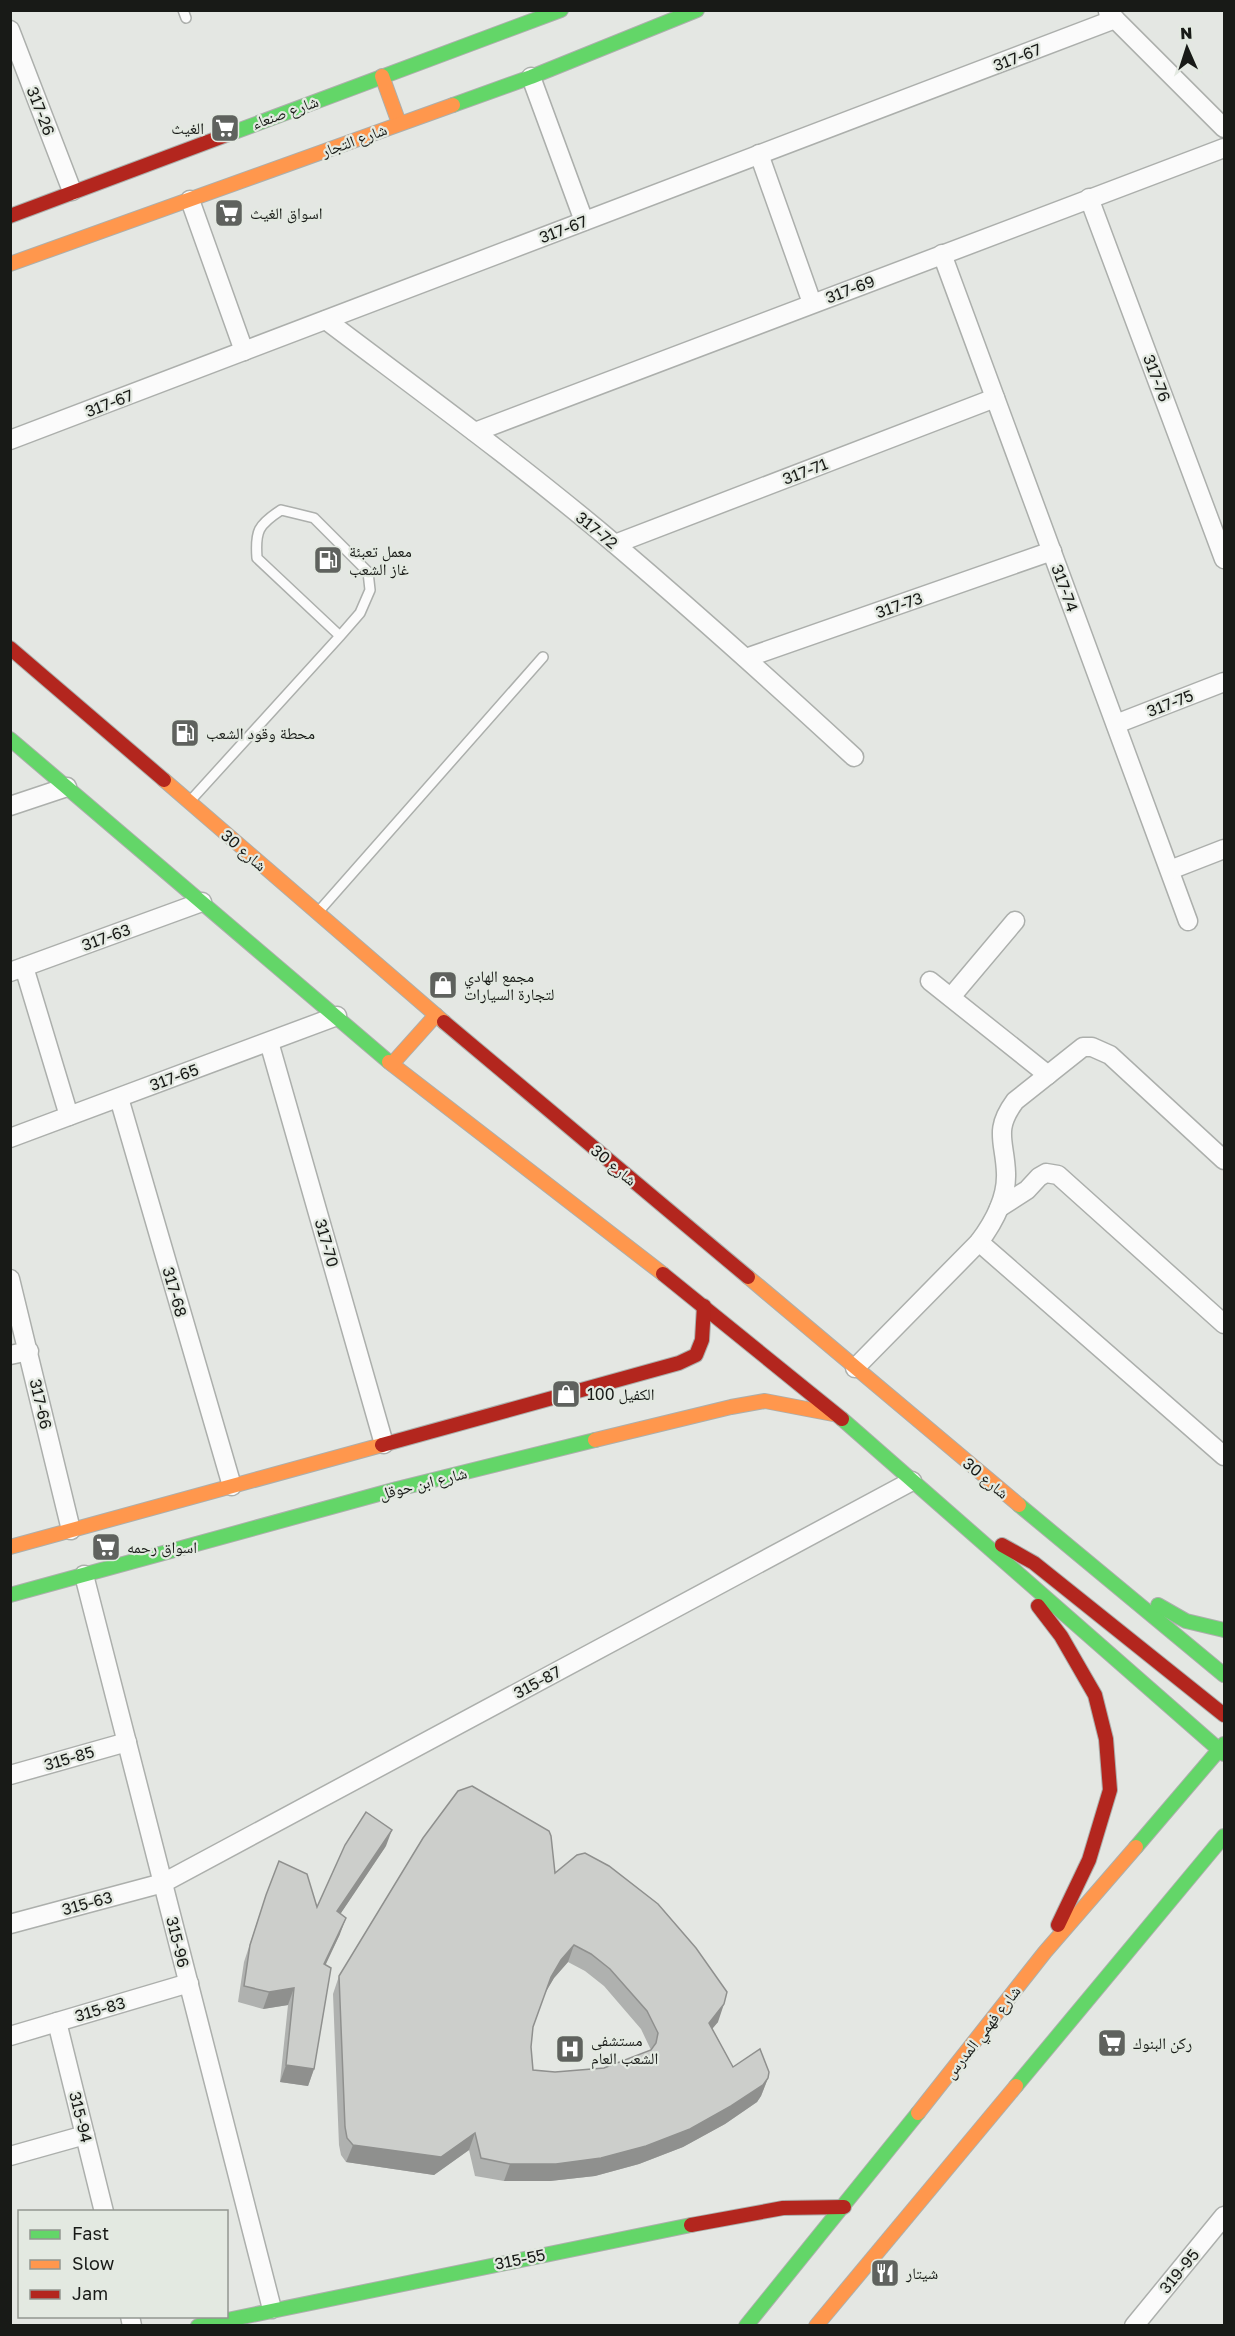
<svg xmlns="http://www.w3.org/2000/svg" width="1235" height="2336" viewBox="0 0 1235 2336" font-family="'Golos Text','Noto Naskh Arabic',sans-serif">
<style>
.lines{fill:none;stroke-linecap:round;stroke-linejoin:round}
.lane-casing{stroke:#acafac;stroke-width:12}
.street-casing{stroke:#acafac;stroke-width:21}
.fast-casing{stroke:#acafac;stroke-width:16}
.slow-casing{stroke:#acafac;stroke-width:16}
.jam-casing{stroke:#acafac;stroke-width:16}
.lane{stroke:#fbfbfb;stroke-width:9}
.street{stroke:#fbfbfb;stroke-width:18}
.fast{stroke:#63d668;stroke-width:14}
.slow{stroke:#ff974d;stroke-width:14}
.jam{stroke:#b3261e;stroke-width:14}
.wall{fill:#afb1af;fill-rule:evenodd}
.shaded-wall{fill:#8f908e}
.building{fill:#cccecb;stroke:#8f908e;stroke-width:1.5;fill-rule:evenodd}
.labels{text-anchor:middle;stroke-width:4.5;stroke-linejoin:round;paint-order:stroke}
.street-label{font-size:16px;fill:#181a17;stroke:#e3e9e1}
.poi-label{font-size:16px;fill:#181a17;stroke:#e3e9e1;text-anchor:start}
</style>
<rect width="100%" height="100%" fill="#e4e7e3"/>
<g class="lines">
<g class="lane-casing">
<g id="lane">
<path d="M183,10l3,8"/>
<path d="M191,800l149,-164 20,-23 10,-23 -2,-18 -54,-54 -33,-8c-23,15 -26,21 -24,48l83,78"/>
<path d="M319,911l224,-254"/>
</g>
</g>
<g class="street-casing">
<g id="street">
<path d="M1108,12l116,116"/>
<path d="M10,30l62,161"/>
<path d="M531,77l53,144"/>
<path d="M759,154l53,149"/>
<path d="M1089,198l135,361"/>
<path d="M190,200l54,151"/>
<path d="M942,254l246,667"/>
<path d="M326,320c98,74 197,146 290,225 81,69 160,140 238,212"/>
<path d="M475,432l749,-284"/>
<path d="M10,440l1105,-421"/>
<path d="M615,544l380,-146"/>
<path d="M746,658l306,-107"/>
<path d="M1116,724l108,-42"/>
<path d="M10,806l57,-19"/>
<path d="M1170,870l54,-21"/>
<path d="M24,967l45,149"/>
<path d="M10,972l192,-70"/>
<path d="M930,981l118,94"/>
<path d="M951,997l64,-76"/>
<path d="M269,1042l115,402"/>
<path d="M119,1098l113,388"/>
<path d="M10,1138l327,-122"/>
<path d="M999,1208l28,-18 12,-13 7,-4 12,2 166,149"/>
<path d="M979,1242l245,214"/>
<path d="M10,1279l61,251"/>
<path d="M10,1355l19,-4"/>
<path d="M855,1368l124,-126c15,-20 28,-44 27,-69 -1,-32 -13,-42 9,-72l68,-54h9l18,8 114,105"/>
<path d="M84,1575l188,734"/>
<path d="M10,1775l117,-33"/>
<path d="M10,1924l153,-41 749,-402"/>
<path d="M57,2022l47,190"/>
<path d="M10,2036l179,-53"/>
<path d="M10,2156l75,-21"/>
<path d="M130,2316l2,10"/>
<path d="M1134,2326l90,-110"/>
</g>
</g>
<g class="fast-casing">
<g id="fast">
<path d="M453,105l78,-28 166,-67"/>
<path d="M229,134l332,-124"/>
<path d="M10,739l379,323"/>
<path d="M842,1419l382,335"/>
<path d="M1019,1505l205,170"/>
<path d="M10,1595l387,-106 198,-49"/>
<path d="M1158,1605l28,16 38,9"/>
<path d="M1136,1847l88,-103"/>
<path d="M1016,2086l208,-250"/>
<path d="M198,2326l493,-101"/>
<path d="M746,2326l172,-213"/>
</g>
</g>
<g class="slow-casing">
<g id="slow">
<path d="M382,76l17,47"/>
<path d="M10,264l443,-159"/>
<path d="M164,780l280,242"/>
<path d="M389,1062l274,212"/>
<path d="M392,1064l44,-49"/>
<path d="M748,1277l271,228"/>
<path d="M595,1440l136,-33 34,-6 68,13"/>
<path d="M10,1547l372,-102"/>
<path d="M918,2113l127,-161 91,-105"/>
<path d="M816,2326l200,-240"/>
</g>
</g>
<g class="jam-casing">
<g id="jam">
<path d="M10,216l219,-82"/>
<path d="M10,648l154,132"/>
<path d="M444,1022l304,255"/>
<path d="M663,1274l179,145"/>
<path d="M382,1445l297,-82 17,-8 6,-15 2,-34"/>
<path d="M1002,1545l32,18 190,152"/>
<path d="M1038,1606l23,30 34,59 11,44 4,51 -21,70 -31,65"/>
<path d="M691,2225l92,-17 61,-1"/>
</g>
</g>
<use href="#lane" class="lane"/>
<use href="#street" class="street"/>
<use href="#fast" class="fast"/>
<use href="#slow" class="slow"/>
<use href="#jam" class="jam"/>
</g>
<g class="wall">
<path d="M386,1846l-46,68v20l-15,31 -11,104 -6,17 -28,-4 8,-77 -25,4 -25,-7 6,-40 22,-67 51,12z"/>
<path d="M555,1873l163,149 -6,6 21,39 35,11 -7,18 -4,6 -32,22 -42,23 -44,17 -44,12 -45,5h-46l-29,-5 -6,-26 -35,25 -88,-13 -5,-7 -2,-10 -6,-151 6,-18zM568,1962l17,9 19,15 37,43 10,21 -47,18 -49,4 -22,-2 -2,-23 2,-20 12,-34 9,-15z"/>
</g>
<g class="shaded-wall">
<path d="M392,1830l-6,16 -55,82 6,-17z"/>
<path d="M346,1918l-6,16 -22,47 6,-17z"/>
<path d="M574,1945l-6,17 -14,16 -10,17 7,-18 10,-17z"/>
<path d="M294,1988l-6,17 -25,4 6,-17z"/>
<path d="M724,2004l-6,18 -15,18 6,-17z"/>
<path d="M286,2065l28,4 -6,17 -28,-4z"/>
<path d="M768,2078l-7,18 -4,6 -32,22 -42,23 -44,17 -44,12 -45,5h-46l6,-17z"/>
<path d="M475,2133l-6,17 -35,25 -88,-13 7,-17z"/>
</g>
<g class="building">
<path d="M472,1786l77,45 2,5 4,37 22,-18 8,-2 24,13 49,38 38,44 31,44 -3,12 -15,19 24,44 27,-18 9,23 -1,6 -5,7 -32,21 -41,23 -44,17 -45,12 -45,6h-46l-29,-6 -6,-25 -34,24 -88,-12 -6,-7 -2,-11 -6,-151 84,-138 35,-47zM574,1945l17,9 19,15 37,42 11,22 -2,10 -5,7 -47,18 -49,4 -22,-2 -2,-23 2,-20 18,-50 10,-17z"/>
<path d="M366,1812l26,18 -55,81 9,7 -22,46 7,4 -17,101 -28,-4 8,-77 -25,4 -25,-6 6,-41 16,-50 13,-34 28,13 10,33 28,-62z"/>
</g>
<defs>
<g id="supermarket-square" transform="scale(1.5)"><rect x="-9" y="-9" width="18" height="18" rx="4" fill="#5f625e" stroke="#e3e9e1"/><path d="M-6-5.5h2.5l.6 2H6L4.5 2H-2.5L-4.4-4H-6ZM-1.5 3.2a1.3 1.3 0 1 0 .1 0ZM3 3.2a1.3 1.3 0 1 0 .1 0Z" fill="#fff"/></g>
<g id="fuel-square" transform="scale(1.5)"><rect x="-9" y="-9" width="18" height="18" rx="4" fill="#5f625e" stroke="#e3e9e1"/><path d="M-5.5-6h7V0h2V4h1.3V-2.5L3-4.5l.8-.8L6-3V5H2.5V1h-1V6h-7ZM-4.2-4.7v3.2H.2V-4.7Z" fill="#fff"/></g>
<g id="shop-square" transform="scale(1.5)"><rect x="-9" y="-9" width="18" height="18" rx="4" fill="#5f625e" stroke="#e3e9e1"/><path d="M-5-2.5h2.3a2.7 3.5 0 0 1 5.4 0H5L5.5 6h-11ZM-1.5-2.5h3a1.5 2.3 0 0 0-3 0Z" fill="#fff"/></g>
<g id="hospital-square" transform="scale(1.5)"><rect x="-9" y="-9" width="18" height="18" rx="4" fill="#5f625e" stroke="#e3e9e1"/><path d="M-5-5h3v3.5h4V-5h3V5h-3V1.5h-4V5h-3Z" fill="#fff"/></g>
<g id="restaurant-square" transform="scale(1.5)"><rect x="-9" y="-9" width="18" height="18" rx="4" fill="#5f625e" stroke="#e3e9e1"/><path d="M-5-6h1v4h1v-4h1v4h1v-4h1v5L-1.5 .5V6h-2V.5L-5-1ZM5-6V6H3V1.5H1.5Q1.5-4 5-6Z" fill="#fff"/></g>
</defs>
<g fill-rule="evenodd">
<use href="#supermarket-square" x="225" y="128"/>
<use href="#supermarket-square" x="229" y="213"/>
<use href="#fuel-square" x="328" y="560"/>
<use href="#fuel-square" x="185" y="733"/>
<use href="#shop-square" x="443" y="985"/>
<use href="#shop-square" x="566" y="1394"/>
<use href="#supermarket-square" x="106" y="1547"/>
<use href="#supermarket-square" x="1112" y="2043"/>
<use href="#hospital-square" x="570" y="2049"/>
<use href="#restaurant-square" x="885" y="2273"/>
</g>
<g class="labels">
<g class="street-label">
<text transform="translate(1017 57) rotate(-21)" y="6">317-67</text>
<text transform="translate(41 111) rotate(69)" y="6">317-26</text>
<text transform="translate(285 112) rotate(-20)" y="6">شارع صنعاء</text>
<text transform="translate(354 140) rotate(-20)" y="6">شارع التجار</text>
<text transform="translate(563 229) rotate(-21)" y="6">317-67</text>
<text transform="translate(850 289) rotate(-21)" y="6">317-69</text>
<text transform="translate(1157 378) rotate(69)" y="6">317-76</text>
<text transform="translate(109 403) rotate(-21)" y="6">317-67</text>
<text transform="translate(805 471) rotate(-21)" y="6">317-71</text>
<text transform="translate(597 530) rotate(39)" y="6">317-72</text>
<text transform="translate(1065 588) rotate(70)" y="6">317-74</text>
<text transform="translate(899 605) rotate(-19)" y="6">317-73</text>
<text transform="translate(1170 703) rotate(-21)" y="6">317-75</text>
<text transform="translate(244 850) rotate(41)" y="6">شارع 30</text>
<text transform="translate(106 937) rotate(-20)" y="6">317-63</text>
<text transform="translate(174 1077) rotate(-20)" y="6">317-65</text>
<text transform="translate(614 1165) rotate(40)" y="6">شارع 30</text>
<text transform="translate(327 1243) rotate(74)" y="6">317-70</text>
<text transform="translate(175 1292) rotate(74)" y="6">317-68</text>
<text transform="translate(41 1404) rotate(77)" y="6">317-66</text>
<text transform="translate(986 1478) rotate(40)" y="6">شارع 30</text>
<text transform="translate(423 1483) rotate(-14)" y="6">شارع ابن حوقل</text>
<text transform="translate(537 1682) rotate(-28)" y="6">315-87</text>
<text transform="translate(69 1758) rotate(-16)" y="6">315-85</text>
<text transform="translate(87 1903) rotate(-15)" y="6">315-63</text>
<text transform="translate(178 1942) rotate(76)" y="6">315-96</text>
<text transform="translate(100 2009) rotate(-16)" y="6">315-83</text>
<text transform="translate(982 2032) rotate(-52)" y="6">شارع فهمي المدرس</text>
<text transform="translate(81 2117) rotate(76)" y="6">315-94</text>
<text transform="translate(520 2259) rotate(-11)" y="6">315-55</text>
<text transform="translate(1179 2271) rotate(-50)" y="6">319-95</text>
</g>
<g class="poi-label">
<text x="204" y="134" text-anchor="end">الغيث</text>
<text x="250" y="219">اسواق الغيث</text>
<text x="349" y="557">معمل تعبئة<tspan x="349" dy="18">غاز الشعب</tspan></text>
<text x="206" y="739">محطة وقود الشعب</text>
<text x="464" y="982">مجمع الهادي<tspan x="464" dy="18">لتجارة السيارات</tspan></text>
<text x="587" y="1400">الكفيل 100</text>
<text x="127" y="1553">اسواق رحمه</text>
<text x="591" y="2046">مستشفى<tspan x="591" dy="18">الشعب العام</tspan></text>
<text x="1133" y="2049">ركن البنوك</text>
<text x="906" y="2279">شيتار</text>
</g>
</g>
<rect width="1235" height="2336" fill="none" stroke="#181a17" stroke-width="24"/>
<rect x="18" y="2210" width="210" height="108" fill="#e3e9e1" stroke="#929690" stroke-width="1.5"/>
<rect x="30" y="2230" width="30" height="9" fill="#63d668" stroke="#929690" stroke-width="1.5"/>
<text x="72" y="2240" font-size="18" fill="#181a17">Fast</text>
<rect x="30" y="2260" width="30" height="9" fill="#ff974d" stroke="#929690" stroke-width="1.5"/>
<text x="72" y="2270" font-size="18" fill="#181a17">Slow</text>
<rect x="30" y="2290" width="30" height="9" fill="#b3261e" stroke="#929690" stroke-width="1.5"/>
<text x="72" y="2300" font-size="18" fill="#181a17">Jam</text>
<g transform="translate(1187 48) rotate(357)" stroke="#e3e9e1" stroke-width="4.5" paint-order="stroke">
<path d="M0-4.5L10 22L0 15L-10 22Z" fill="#181a17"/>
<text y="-9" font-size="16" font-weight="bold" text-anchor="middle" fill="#181a17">N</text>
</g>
</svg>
